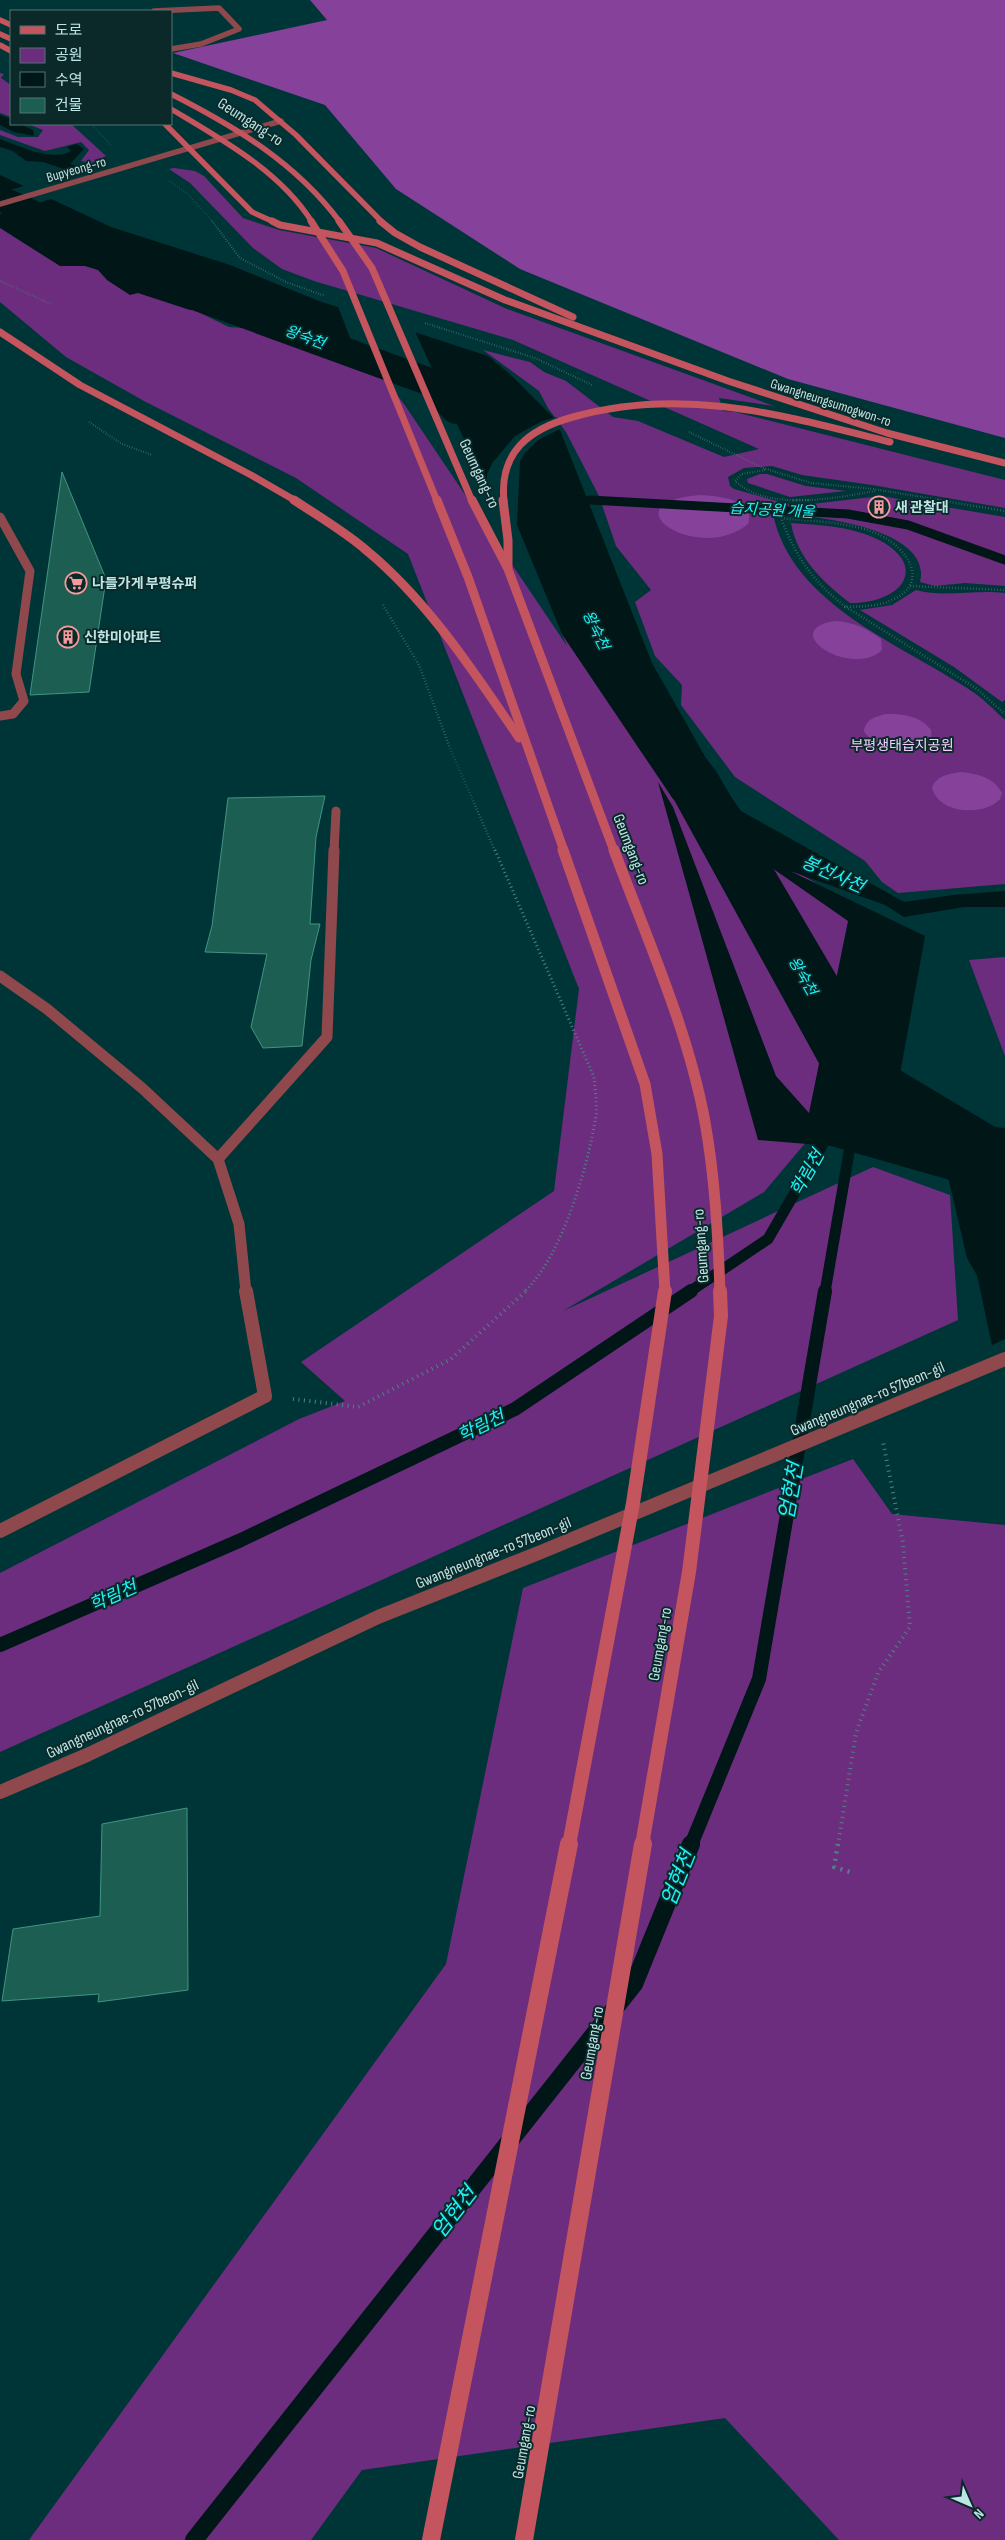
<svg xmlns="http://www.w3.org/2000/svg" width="1005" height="2540" viewBox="0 0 1005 2540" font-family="'Sofia Sans Condensed','Noto Sans KR',sans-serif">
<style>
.green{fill:#6c2d7e}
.forest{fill:#86429b}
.water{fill:#001617}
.pier{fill:#003537}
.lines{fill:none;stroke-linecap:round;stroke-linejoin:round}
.stream-far4{stroke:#001617;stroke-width:7}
.stream-far3{stroke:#001617;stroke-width:9}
.stream-far2{stroke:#001617;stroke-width:11}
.stream-far1{stroke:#001617;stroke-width:14}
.stream{stroke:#001617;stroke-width:18}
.river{fill:#001617;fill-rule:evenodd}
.building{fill:#1c5f52;stroke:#409584}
.path-far5{stroke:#518183;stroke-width:1;stroke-dasharray:0.5 2;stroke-linecap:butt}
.path-far4{stroke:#518183;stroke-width:2;stroke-dasharray:0.5 2;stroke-linecap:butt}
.path-far3{stroke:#518183;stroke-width:2.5;stroke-dasharray:0.5 2.5;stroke-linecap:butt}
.path-far2{stroke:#518183;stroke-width:3;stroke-dasharray:1 3;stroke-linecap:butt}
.path-far1{stroke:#518183;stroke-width:4;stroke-dasharray:1 4.5;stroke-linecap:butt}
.path{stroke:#518183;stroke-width:4.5;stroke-dasharray:2 5.5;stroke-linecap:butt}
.lane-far2{stroke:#8f494c;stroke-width:5.5}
.lane-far1{stroke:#8f494c;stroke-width:9}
.lane{stroke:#8f494c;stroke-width:11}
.street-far3{stroke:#8f494c;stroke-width:5.5}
.street-far2{stroke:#8f494c;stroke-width:9}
.street-far1{stroke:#8f494c;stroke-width:11}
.street{stroke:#8f494c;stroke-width:14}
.secondary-far5{stroke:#c4545d;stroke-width:5.5}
.secondary-far4{stroke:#c4545d;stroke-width:7}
.secondary-far3{stroke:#c4545d;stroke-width:9}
.secondary-far2{stroke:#c4545d;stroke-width:11}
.secondary-far1{stroke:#c4545d;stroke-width:14}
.secondary{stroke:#c4545d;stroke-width:18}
.labels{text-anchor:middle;stroke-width:4;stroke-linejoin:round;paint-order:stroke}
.far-street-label{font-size:14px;fill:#bce5e6;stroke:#0b2929}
.far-poi-label{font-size:14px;font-weight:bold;fill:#bce5e6;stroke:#0b2929;text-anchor:start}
.far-park-label{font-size:14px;fill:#f3d0fe;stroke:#0b2929}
.far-water-label{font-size:15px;font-style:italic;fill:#1df2f7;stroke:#0b2929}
.street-label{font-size:16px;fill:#bce5e6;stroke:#0b2929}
.water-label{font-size:18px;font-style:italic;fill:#1df2f7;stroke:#0b2929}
.near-water-label{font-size:21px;font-style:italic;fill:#1df2f7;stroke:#0b2929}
</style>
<rect width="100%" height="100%" fill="#003537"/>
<g class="green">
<path d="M0,73l4,1 -3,4 10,7v32l-11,-4z"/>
<path d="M28,124h43l35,32 -15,7 -10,-2 8,-11 -8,-8 -36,9 -45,-16v-5l18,7h20l5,-7z"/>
<path d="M174,168l21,3 9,5 39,42 36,12 97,18 131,61 267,97 -55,-8 4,13 12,1 270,68v28l-133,-23 -70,-10 -30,-9 -28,2 -16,9 2,9 4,3 60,17 87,-10 124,21v69l-40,-3 -30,3 -15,-4c14,-55 -113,-68 -147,-68 19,92 131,131 200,178 12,8 22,19 32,28v164l-107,9 -16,-11 -17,-21 -130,-84 -54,-72 1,-20 -27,-29 -20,-54 16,-12 -35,-44 -17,-50 -33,-64 -18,-24 -9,-17 -56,-41 47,12 14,10 22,9 47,36 25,4 86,36 35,-8 -246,-109 -199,-59 -32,-12 -29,-21 -63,-65 -21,-14z"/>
<path d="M0,216l229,111 87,6 125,31 289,465 139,88 -46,205 -59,70 -201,119 310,-144 77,28 8,125 -958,432v-179l299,-154 46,-18 -44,-39 253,-171 25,-202 -171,-435 -112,-76 -152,-77 -78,-44 -66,-55z"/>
<path d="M760,474h7l39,12 40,5 -56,6 -42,-14 -1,-4z"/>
<path d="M791,523c28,2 58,3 84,15 57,27 27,66 -25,65 -27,-21 -53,-45 -59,-80z"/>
<path d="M916,590c29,8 60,-1 89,3v107l-3,2 -48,-35 -94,-57 32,-5z"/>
<path d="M1005,957v99l-36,-96z"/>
<path d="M853,1459l39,55 113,11v1015h-166l-114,-122 -363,52 -51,70h-282l417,-576 77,-376z"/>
</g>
<g class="forest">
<path d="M310,0h695v438l-217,-59 -268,-110 -124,-80 -71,-84 -152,-52 154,-33z"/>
<path d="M700,495c17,1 56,4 48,29 -50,41 -144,-21 -48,-29z"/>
<path d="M835,621c18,1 31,7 46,18l1,11c-31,29 -106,-20 -47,-29z"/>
<path d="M886,714c18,0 34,2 45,16 5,29 -56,23 -67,1 2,-12 11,-14 22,-17z"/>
<path d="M961,772c16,2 33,5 41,21l-2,6c-16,18 -63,15 -68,-12 6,-12 17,-13 29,-15z"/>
</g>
<g class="water">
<path d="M0,115l11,4v5h9l13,6 1,6 -20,-4 -14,-7z"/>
<path d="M0,139c19,7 53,23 71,12l-4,-4 10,-3 7,5 -14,15 10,3 -13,3 -24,-8 -17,-1 -13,-10 -13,-4z"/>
<path d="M0,175l111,52 119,38 89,36 169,55 23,19 45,45 96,243 64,113 25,35 163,91 49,-7 52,-4v16h-41l-60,10 -19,-12 -95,-34 135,65 -27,149 20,35 87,8v211l-13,6 -35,-163 -126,-36 -73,-6 -100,-358 15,25 103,269 33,37 39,-192 -175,-122 -267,-396 -34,-44 -130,-49 -12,8 -23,-9 -17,1 -52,-17 -8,2 -23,-15 -9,-10 -13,-4h-25l-60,-38z"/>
</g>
<g class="pier">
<path d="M27,185l28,13 -55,16v-21z"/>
<path d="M337,304l77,25 73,161v-16l6,-12 22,-26 25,-14 16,-5 2,1 4,10 -24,12 -13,13 -5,8 -3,64 50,121 -163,-242 -34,-43 -13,-5z"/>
</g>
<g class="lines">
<path class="stream-far4" d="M573,499l39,2"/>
<path class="stream-far3" d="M590,500l258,14 60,11 97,35"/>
<g class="stream-far2">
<path d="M689,1292l79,-53 63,-109"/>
<path d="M825,1292l27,-157"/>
</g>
<g class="stream-far1">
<path d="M0,1645l241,-105 274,-131 176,-118"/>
<path d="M691,1845l68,-166 66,-388"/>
</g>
<path class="stream" d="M194,2540l440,-556 57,-140"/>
<g class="river">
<path d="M0,187l13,3 76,34 111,60 257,93 28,35 -7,10c-32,8 -34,-3 -53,-27l-255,-93 -109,-62 -61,-28z"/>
<path d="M665,727l20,5 31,39 172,292 114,68 3,4v150l-27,-8 -11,-19 -23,-98 -107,-66 -10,-16 -166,-302 -25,-32 9,-12z"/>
</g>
</g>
<g class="building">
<path d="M62,472l44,107 -17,113 -59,3z"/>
<path d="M325,796l-9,41 -6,87h10l-9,36 -9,86 -39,2 -12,-21 16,-73 -62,-2 7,-26 16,-128z"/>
<path d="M187,1808l1,182 -90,12 1,-8 -97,7 11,-72 87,-13 2,-92z"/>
</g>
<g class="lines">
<g class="path-far5">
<path d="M91,124l20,21"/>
<path d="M169,181l19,13 25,28"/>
</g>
<g class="path-far4">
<path d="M212,221l28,37 46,24 39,14"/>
<path d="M0,281l51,23"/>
<path d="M425,323l110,35 57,27"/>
<path d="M89,422l33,22 30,11"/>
<path d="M689,432l74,36 48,15 62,6 73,12"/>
<path d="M765,470l-23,4 -7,7c34,31 99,17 140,10"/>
</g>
<g class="path-far3">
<path d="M793,500h17"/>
<path d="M938,500l67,11"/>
<path d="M781,518c33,4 69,3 99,17 27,13 51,48 12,65 -14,7 -31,6 -46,7 -33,-25 -50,-50 -65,-89z"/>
<path d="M910,586l95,4"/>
<path d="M383,605l36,60 31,83 45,103"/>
<path d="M844,607h2"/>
<path d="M846,607l131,82 28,25"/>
</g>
<path class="path-far2" d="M495,850l99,227c1,12 3,26 2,39 -8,50 -34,141 -72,176"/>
<g class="path-far1">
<path d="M293,1399l65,8 93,-48 75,-68"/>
<path d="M838,1845l18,-112 22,-60 32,-46 -7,-84 -20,-101"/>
</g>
<path class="path" d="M838,1844l-4,23 16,5"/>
<path class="lane-far2" d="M154,11l65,-3 20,21 -38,15 -30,5"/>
<path class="lane-far1" d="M334,851l2,-40"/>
<path class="lane" d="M218,1159l109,-122 7,-187"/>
<path class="street-far3" d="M0,204l281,-83"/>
<path class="street-far2" d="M0,517l30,54 -14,103 8,27 -11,13 -13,2"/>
<path class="street-far1" d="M0,976l47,33 95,79 76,71 21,65 7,68"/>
<g class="street">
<path d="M0,1531l265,-135 -19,-105"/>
<path d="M0,1792l87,-37 291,-138 163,-65 464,-193"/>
</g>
<g class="secondary-far5">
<path d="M0,20l11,5"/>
<path d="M0,34l11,5"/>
<path d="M0,45l11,6"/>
<path d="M171,73l60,17 24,10 41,35 86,87"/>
<path d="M171,94c65,33 125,69 169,128"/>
<path d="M171,109c50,30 109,62 141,113"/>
<path d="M165,124l87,88 22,10"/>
</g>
<g class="secondary-far4">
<path d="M272,221l8,4 97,18 128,57 223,81 159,52 118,30"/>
<path d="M311,221l32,50 94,230"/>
<path d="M339,221l33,47 100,233"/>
<path d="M380,221l15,12 25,14 153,70"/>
<path d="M0,332l80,53 171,90 45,26"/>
<path d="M504,501c-5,-49 25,-72 69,-84 110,-31 209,-2 317,25"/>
</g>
<g class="secondary-far3">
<path d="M294,500c24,16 50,31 72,50 62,51 108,122 153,188"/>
<path d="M437,500l31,77 96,274"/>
<path d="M472,500l36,69 106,282"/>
<path d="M503,500l5,40v26"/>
</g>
<g class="secondary-far2">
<path d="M563,850l82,234 12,70 8,138"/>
<path d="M614,850c33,89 74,179 91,272 10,56 13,113 15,170"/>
</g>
<g class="secondary-far1">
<path d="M569,1845l64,-342 32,-212"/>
<path d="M642,1845l47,-273 32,-256 -1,-25"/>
</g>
<g class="secondary">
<path d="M431,2540l138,-696"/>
<path d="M524,2540l119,-696"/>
</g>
</g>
<defs>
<g id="building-ring" transform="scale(1.125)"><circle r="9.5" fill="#0b2929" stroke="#f59b9d" stroke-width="1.5"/><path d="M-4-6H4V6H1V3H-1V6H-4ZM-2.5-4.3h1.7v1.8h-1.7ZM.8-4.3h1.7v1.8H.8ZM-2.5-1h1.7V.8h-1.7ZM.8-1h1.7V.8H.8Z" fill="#f59b9d"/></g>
<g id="supermarket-ring" transform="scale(1.125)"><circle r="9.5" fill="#0b2929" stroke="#f59b9d" stroke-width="1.5"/><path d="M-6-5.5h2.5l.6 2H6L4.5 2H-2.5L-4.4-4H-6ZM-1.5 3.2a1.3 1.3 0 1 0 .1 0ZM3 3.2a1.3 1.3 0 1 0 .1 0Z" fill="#f59b9d"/></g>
</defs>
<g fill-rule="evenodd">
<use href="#building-ring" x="879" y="507"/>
<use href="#supermarket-ring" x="76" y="583"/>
<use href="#building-ring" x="68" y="637"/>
</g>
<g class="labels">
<g class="far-street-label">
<text transform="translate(76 169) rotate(-16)" y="5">Bupyeong-ro</text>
<text transform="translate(831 402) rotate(18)" y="5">Gwangneungsumogwon-ro</text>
</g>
<g class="far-poi-label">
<text x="895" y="512">새 관찰대</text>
<text x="92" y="588">나들가게 부평슈퍼</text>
<text x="84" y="642">신한미아파트</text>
</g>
<g class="far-park-label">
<text x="902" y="750">부평생태습지공원</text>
</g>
<g class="far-water-label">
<text transform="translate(305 337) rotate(20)" y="5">왕숙천</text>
<text transform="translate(772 510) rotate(3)" y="5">습지공원 개울</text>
<text transform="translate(596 630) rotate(64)" y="5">왕숙천</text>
<text transform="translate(803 976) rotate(60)" y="5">왕숙천</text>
</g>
<g class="street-label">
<text transform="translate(251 121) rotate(33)" y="6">Geumgang-ro</text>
<text transform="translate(480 473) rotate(65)" y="6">Geumgang-ro</text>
<text transform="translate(632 849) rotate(69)" y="6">Geumgang-ro</text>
<text transform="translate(700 1246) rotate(-94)" y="6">Geumgang-ro</text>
<text transform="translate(867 1398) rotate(-23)" y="6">Gwangneungnae-ro 57beon-gil</text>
<text transform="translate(493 1552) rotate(-22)" y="6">Gwangneungnae-ro 57beon-gil</text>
<text transform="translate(659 1644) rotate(-80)" y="6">Geumgang-ro</text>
<text transform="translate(122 1718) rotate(-25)" y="6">Gwangneungnae-ro 57beon-gil</text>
<text transform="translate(591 2043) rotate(-80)" y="6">Geumgang-ro</text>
<text transform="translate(523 2442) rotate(-80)" y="6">Geumgang-ro</text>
</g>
<g class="water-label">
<text transform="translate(833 874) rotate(24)" y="6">봉선사천</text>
<text transform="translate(807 1173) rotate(-60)" y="6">학림천</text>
<text transform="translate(481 1426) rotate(-26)" y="6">학림천</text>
<text transform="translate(113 1596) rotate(-24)" y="6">학림천</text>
</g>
<g class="near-water-label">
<text transform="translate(791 1491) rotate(-80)" y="7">엄현천</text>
<text transform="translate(678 1878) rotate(-68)" y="7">엄현천</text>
<text transform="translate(454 2212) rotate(-52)" y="7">엄현천</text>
</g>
</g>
<rect x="10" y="10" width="162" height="115" fill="#0b2929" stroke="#527475"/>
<rect x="20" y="26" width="25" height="8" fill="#c4545d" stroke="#527475"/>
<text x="55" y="35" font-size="15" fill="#bce5e6">도로</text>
<rect x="20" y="48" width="25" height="15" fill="#6c2d7e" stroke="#527475"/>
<text x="55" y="60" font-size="15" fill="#bce5e6">공원</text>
<rect x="20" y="72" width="25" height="15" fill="#001617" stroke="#527475"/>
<text x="55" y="85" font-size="15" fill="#bce5e6">수역</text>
<rect x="20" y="98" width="25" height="15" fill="#1c5f52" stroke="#527475"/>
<text x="55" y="110" font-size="15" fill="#bce5e6">건물</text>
<g transform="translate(970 2505) rotate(135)" stroke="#0b2929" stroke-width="4" paint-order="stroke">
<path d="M0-4L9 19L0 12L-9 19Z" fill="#bce5e6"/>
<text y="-8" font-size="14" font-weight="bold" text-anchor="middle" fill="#bce5e6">N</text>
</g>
</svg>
